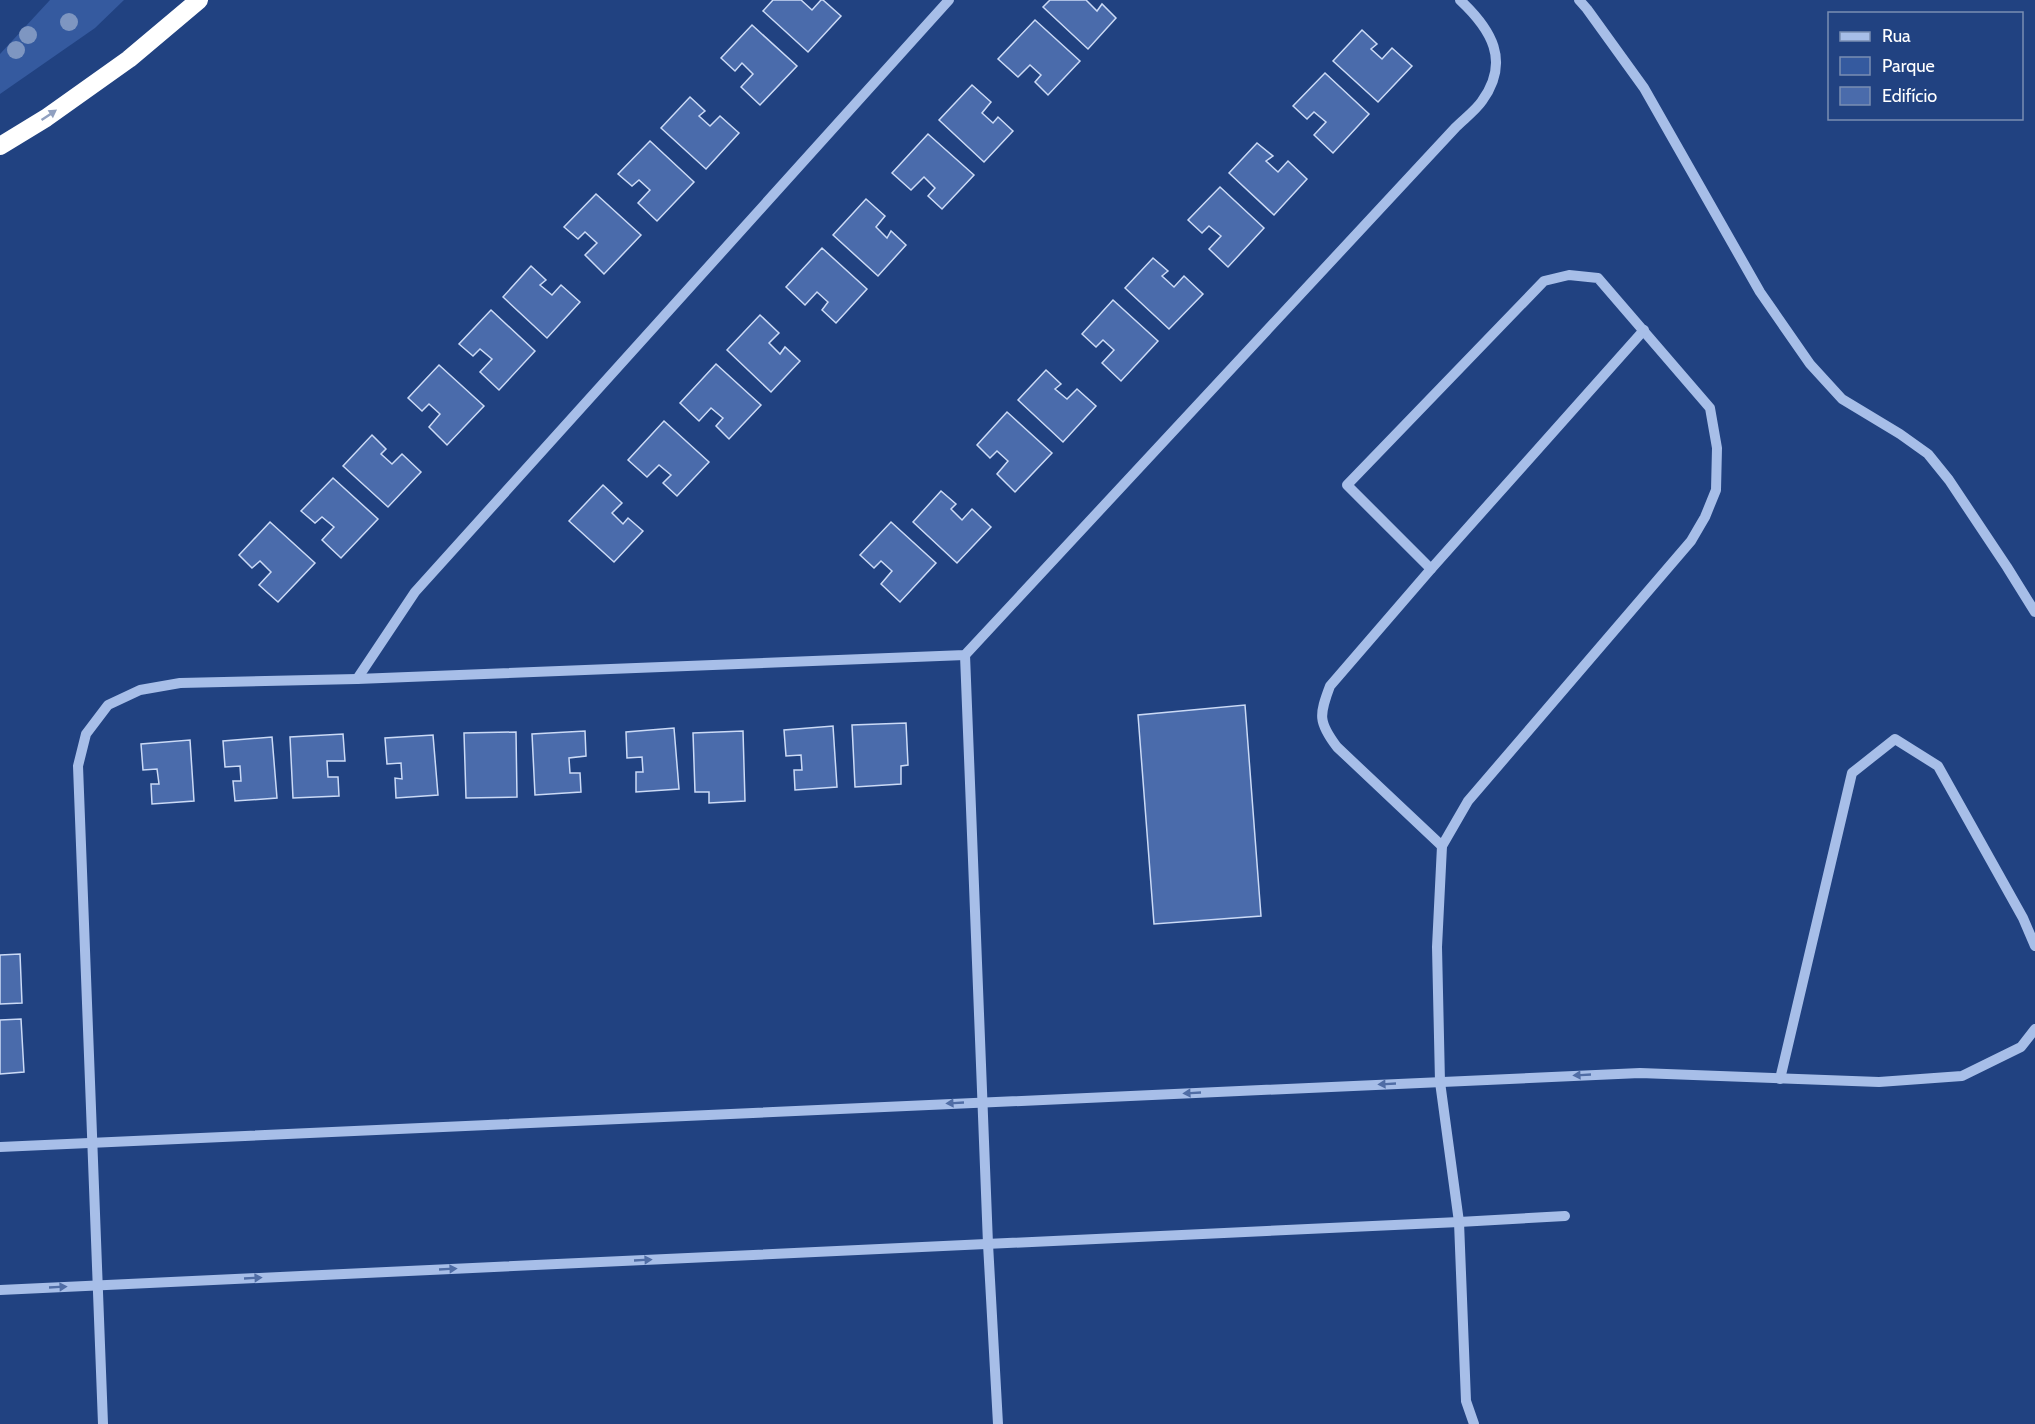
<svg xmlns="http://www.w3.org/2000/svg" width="2035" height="1424" viewBox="0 0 2035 1424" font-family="Cabin,sans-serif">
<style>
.green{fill:#355a9f}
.building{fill:#4a6bab;stroke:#cbdaf6;stroke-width:1.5}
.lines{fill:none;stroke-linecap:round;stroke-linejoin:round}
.minor{stroke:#a7bee8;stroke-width:10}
.highway{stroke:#fff;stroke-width:18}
.tree{fill:#7e96c1}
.oneway{fill:#90a0c0}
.oneway2{fill:#506da5}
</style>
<rect width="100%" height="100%" fill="#214281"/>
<path class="green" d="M50,0h74l-29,28 -95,66v-40z"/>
<g class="building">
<path d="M773,0h28l11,10 9,-10h2l18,16 -33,36 -45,-41z"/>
<path d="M1050,0h36l11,11 5,-7 14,14 -28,31 -45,-42z"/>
<path d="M1035,20l45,41 -32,34 -13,-13 6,-7 -11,-10 -12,12 -20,-18z"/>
<path d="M752,25l45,41 -37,39 -19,-18 12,-13 -11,-11 -7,8 -14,-13z"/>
<path d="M1362,30l15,14 -6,5 11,10 10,-11 20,18 -34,36 -45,-41z"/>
<path d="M1325,73l44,41 -36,39 -19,-18 12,-13 -12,-10 -7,7 -14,-13z"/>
<path d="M972,85l19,17 -9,11 11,10 5,-6 15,14 -29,31 -45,-42z"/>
<path d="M690,97l15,14 -6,5 11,10 10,-10 19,17 -33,36 -45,-41z"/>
<path d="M928,134l46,41 -32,34 -14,-13 7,-8 -11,-11 -13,13 -19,-17z"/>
<path d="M650,141l44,41 -37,39 -19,-18 12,-13 -11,-10 -7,6 -14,-12z"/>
<path d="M1257,143l16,13 -7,5 12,11 10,-11 19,18 -33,36 -45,-42z"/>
<path d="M1220,187l44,41 -36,39 -19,-18 12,-13 -12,-10 -7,7 -14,-13z"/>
<path d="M596,194l45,41 -37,39 -19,-19 12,-12 -12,-11 -7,7 -14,-12z"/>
<path d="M866,199l19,17 -9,11 11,11 4,-7 15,14 -28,31 -45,-41z"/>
<path d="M822,248l45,41 -31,34 -14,-13 6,-8 -11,-10 -12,13 -19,-18z"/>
<path d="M1153,258l15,13 -6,5 12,11 10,-11 19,18 -34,35 -44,-41z"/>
<path d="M531,266l15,14 -6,5 12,10 9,-10 19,17 -33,36 -44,-41z"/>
<path d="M1113,300l45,41 -37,40 -19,-18 12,-13 -11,-10 -7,7 -14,-13z"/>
<path d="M491,310l44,41 -36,39 -19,-18 12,-13 -12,-10 -7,7 -14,-12z"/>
<path d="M760,315l19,18 -10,10 11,11 5,-7 15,14 -29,31 -44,-42z"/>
<path d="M716,364l45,41 -32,34 -13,-13 7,-8 -12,-10 -12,13 -19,-18z"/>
<path d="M439,365l45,41 -37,39 -18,-18 11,-13 -11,-10 -7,7 -14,-13z"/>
<path d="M1046,370l15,14 -6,5 12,10 10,-10 19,17 -33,36 -45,-42z"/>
<path d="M1007,412l45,41 -37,39 -18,-18 11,-13 -11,-10 -7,7 -13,-13z"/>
<path d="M664,421l45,41 -32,34 -14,-13 8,-8 -12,-10 -12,12 -19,-17z"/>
<path d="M372,435l14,14 -5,5 11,10 10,-10 19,18 -33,35 -45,-41z"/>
<path d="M333,478l45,41 -37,39 -19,-18 12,-13 -12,-10 -7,6 -14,-12z"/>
<path d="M603,485l19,18 -10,10 11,11 5,-6 15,13 -29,31 -45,-41z"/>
<path d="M941,491l15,13 -5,5 11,11 10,-11 19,18 -34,36 -44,-41z"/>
<path d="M270,522l45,41 -37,39 -19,-17 12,-13 -11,-11 -8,7 -13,-13z"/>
<path d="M891,522l45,41 -36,39 -19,-18 11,-13 -11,-10 -7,7 -14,-13z"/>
<path d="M1245,705l16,211 -107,8 -16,-209z"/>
<path d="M906,723l2,42 -7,1v18l-46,3 -3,-62z"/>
<path d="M833,726l4,61 -42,3 -1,-20h8l-1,-15 -15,1 -2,-26z"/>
<path d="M674,728l5,61 -43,3v-20h7l-1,-15 -15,1 -1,-26z"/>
<path d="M585,731l1,25 -17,2 1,15h10l1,19 -46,3 -3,-61z"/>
<path d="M743,731l2,70 -36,2v-11h-14l-2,-59z"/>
<path d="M516,732l1,65 -51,1 -2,-65z"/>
<path d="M343,734l2,27h-18l1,16h10l1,19 -46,2 -3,-61z"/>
<path d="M433,735l5,60 -42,3 -1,-20 7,1 -1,-16 -14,1 -2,-26z"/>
<path d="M272,737l5,61 -42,3 -2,-20h8l-1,-15 -15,1 -2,-26z"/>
<path d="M190,740l4,61 -42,3 -1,-20h8l-2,-15 -14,1 -2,-26z"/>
<path d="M20,954l2,49 -22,1v-49z"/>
<path d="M21,1019l3,53 -24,2v-54z"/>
</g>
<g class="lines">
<g class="minor">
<path d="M1579,0l8,9 57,79 116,204 50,72 32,35 58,35 28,20 21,26 58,87 28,45"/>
<path d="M1431,569l-84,-84 197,-204 25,-6 29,3 112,130 7,40 -1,42 -11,27 -14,24 -223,260 -26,45 -5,101 3,135 19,140 7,179 8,23"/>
<path d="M965,655l23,589 10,180"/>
<path d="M357,679l58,-87 534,-592"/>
<path d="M1442,846l-105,-99c-19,-25 -18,-32 -7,-61l101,-117 213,-239"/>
<path d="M1780,1079l72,-306 43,-34 43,27 85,152 12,28"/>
<path d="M0,1147l1640,-74 239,9 83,-6 59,-29 14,-18"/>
<path d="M0,1290l1459,-68 106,-6"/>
<path d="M103,1424l-25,-658 8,-32 22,-29 32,-15 40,-7 177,-4 608,-24 491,-528c8,-8 20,-17 26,-26 29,-40 9,-72 -22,-101"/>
</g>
<path class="highway" d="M0,146l46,-28 83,-59 70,-59"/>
</g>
<g class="tree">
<circle cx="69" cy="22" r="9"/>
<circle cx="28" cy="35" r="9"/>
<circle cx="16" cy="50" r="9"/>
</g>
<defs><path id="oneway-solid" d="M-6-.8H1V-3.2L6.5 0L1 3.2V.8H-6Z" transform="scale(1.5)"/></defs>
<use class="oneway" href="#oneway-solid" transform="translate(49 115) rotate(-34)"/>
<g class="oneway2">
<use href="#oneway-solid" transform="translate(1582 1075) rotate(177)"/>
<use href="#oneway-solid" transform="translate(1387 1084) rotate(177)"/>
<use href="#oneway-solid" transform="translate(1192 1093) rotate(177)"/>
<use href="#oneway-solid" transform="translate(955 1103) rotate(177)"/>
<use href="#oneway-solid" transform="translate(643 1260) rotate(-3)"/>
<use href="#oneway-solid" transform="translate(448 1269) rotate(-3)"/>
<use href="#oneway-solid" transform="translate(253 1278) rotate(-3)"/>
<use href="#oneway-solid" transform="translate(58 1287) rotate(-3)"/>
</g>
<rect x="1828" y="12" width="195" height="108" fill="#214281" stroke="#7a8eb3" stroke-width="1.5"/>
<rect x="1840" y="32" width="30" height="9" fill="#a7bee8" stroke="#7a8eb3" stroke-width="1.5"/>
<text x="1882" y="42" font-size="18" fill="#ffffff">Rua</text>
<rect x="1840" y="57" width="30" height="18" fill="#355a9f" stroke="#7a8eb3" stroke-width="1.5"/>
<text x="1882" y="72" font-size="18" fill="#ffffff">Parque</text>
<rect x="1840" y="87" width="30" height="18" fill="#4a6bab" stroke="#7a8eb3" stroke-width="1.5"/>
<text x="1882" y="102" font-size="18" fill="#ffffff">Edifício</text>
</svg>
